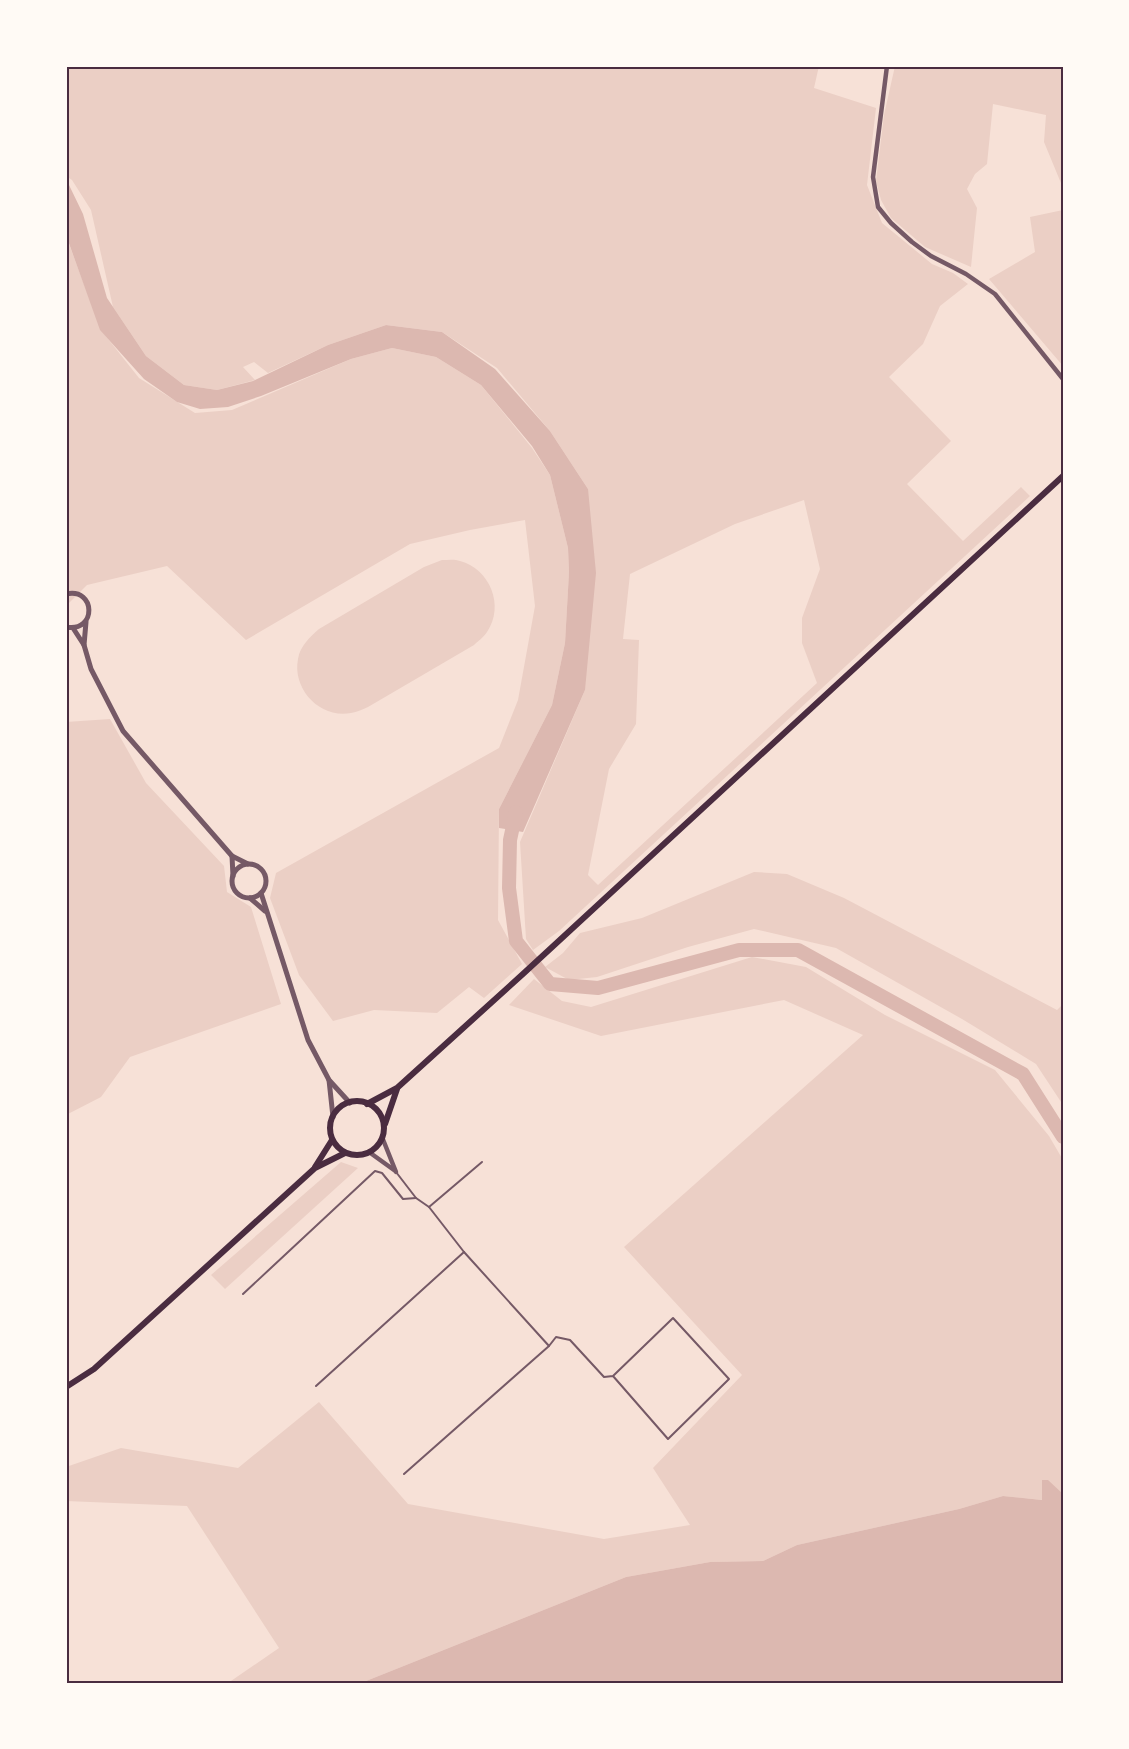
<svg xmlns="http://www.w3.org/2000/svg" width="1129" height="1749" viewBox="0 0 1129 1749" font-family="Poppins,sans-serif">
<style>
.green{fill:#ebcfc5;fill-rule:evenodd}
.water{fill:#dcb8b0}
.lines{fill:none;stroke-linecap:round;stroke-linejoin:round}
.river{stroke:#dcb8b0;stroke-width:14}
.service{stroke:#755966;stroke-width:2}
.minor{stroke:#755966;stroke-width:4.5}
.tertiary{stroke:#755966;stroke-width:5}
.secondary{stroke:#4a2c40;stroke-width:6}
.neatline{fill:none;stroke:#4a2c40;stroke-width:2}
</style>
<rect width="100%" height="100%" fill="#f7e1d7"/>
<g class="green">
<path d="M66,66h753l-5,22 62,20 -9,77 15,38 50,41 21,9 15,11 -28,22 -17,38 -34,33 62,64 -44,43 56,57 58,-54 9,9 -471,435 -26,19 -7,-11 -6,-97 65,-152 3,-201 -38,-58 -53,-63 -55,-36 -56,-7 -58,20 -60,28 -14,-11 -11,5 12,13 -38,10 -33,-5 -38,-29 -33,-49 -22,-97 -19,-30 -6,-4zM804,500l16,69 -18,49v25l15,40 -219,202 -10,-10 21,-106 27,-45 3,-84 -16,-1 7,-65 105,-50z"/>
<path d="M895,66h160l8,5v117l-19,-46 2,-27 -53,-11 -6,60 -12,10 -8,15 10,19 -6,59 -46,-20 -34,-29 -10,-18 -5,-19 8,-66z"/>
<path d="M1063,210v156l-74,-87 46,-27 -5,-35z"/>
<path d="M66,236l35,94 38,48 56,35 37,-3 119,-51 41,-11 44,9 45,28 51,63 18,27 18,73 1,24 -4,71 -13,62 -53,104 -1,111 24,44 -38,34 -15,-11 -32,26 -63,-3 -41,11 -34,-46 -29,-77 6,-25 223,-125 19,-48 17,-94 -10,-86 -55,10 -60,14 -164,96 -79,-74 -80,19 -21,21z"/>
<path d="M442,560c6,0 13,-1 18,1 30,8 45,45 27,71 -3,5 -9,9 -13,13l-106,62c-5,2 -11,5 -17,6 -31,6 -59,-24 -53,-54 2,-13 12,-22 21,-30l105,-62z"/>
<path d="M110,719l36,64 78,83 3,26 24,15 30,97 -151,53 -29,40 -35,18v-393z"/>
<path d="M754,872l33,2 57,24 213,112 6,-6v101l-27,-41 -74,-45 -126,-71 -82,-19 -66,18 -91,30 -28,3 -24,-13 18,-14 17,-20 62,-15z"/>
<path d="M752,957l54,10 79,48 110,55 54,66 14,24v334l-21,-14 1,20 -40,-4 -44,13 -162,36 -34,16 -53,1 -84,15 -265,106h-133l51,-35 -92,-142 -121,-5v-34l55,-19 117,20 81,-66 89,102 196,35 86,-14 -37,-57 89,-93 -118,-128 239,-212 -79,-35 -183,36 -92,-31 25,-26 28,22 29,6z"/>
<path d="M341,1162l17,6 -133,121 -14,-14z"/>
</g>
<g class="water">
<path d="M66,182l3,3 14,29 24,84 39,58 38,29 33,5 36,-9 75,-36 58,-20 56,7 53,37 55,62 38,58 8,84 -11,117 -62,142 -24,-4v-19l53,-104 13,-62 4,-71 -1,-24 -18,-73 -18,-29 -51,-61 -45,-28 -44,-9 -41,11 -90,37 -33,11 -28,2 -23,-7 -33,-23 -44,-49 -34,-95z"/>
<path d="M1042,1480h6l15,14v189h-702l265,-106 84,-15 53,-1 34,-16 162,-36 44,-13 39,4z"/>
</g>
<g class="lines">
<path class="river" d="M516,812l-6,28 -1,48 7,53 34,43 48,4 141,-38h59l225,124 40,63"/>
<g class="service">
<path d="M396,1172l20,26 13,9 35,45 85,94 -145,128"/>
<path d="M429,1207l53,-45"/>
<path d="M243,1294l132,-123 7,2 21,26 13,-1"/>
<path d="M549,1346l7,-9 14,3 34,37 9,-1 55,63 61,-60 -56,-61 -60,58"/>
<path d="M316,1386l148,-134"/>
</g>
<g class="minor">
<path d="M887,66l-14,111 5,30 13,16 21,19 19,14 35,18 29,20 68,85"/>
<path d="M382,1137l14,35"/>
<path d="M369,1152l25,18"/>
</g>
<g class="tertiary">
<path d="M66,594c30,-7 31,39 0,33"/>
<path d="M73,628l11,17 2,-23"/>
<path d="M84,645l7,24 32,62 109,125"/>
<circle cx="249" cy="881" r="17"/>
<path d="M233,876l-1,-20 16,8"/>
<path d="M261,893l47,147 21,40 21,23"/>
<path d="M250,898l15,13"/>
<path d="M329,1080l4,37"/>
</g>
<g class="secondary">
<circle cx="357" cy="1128" r="27"/>
<path d="M367,1104l30,-16 127,-115 539,-497"/>
<path d="M385,1124l12,-35"/>
<path d="M315,1167l17,-27"/>
<path d="M66,1387l28,-18 221,-201 30,-15"/>
</g>
</g>
<rect width="1129" height="1749" fill="none" stroke="#fffaf5" stroke-width="135"/>
<rect x="68" y="68" width="994" height="1614" class="neatline"/>
</svg>
